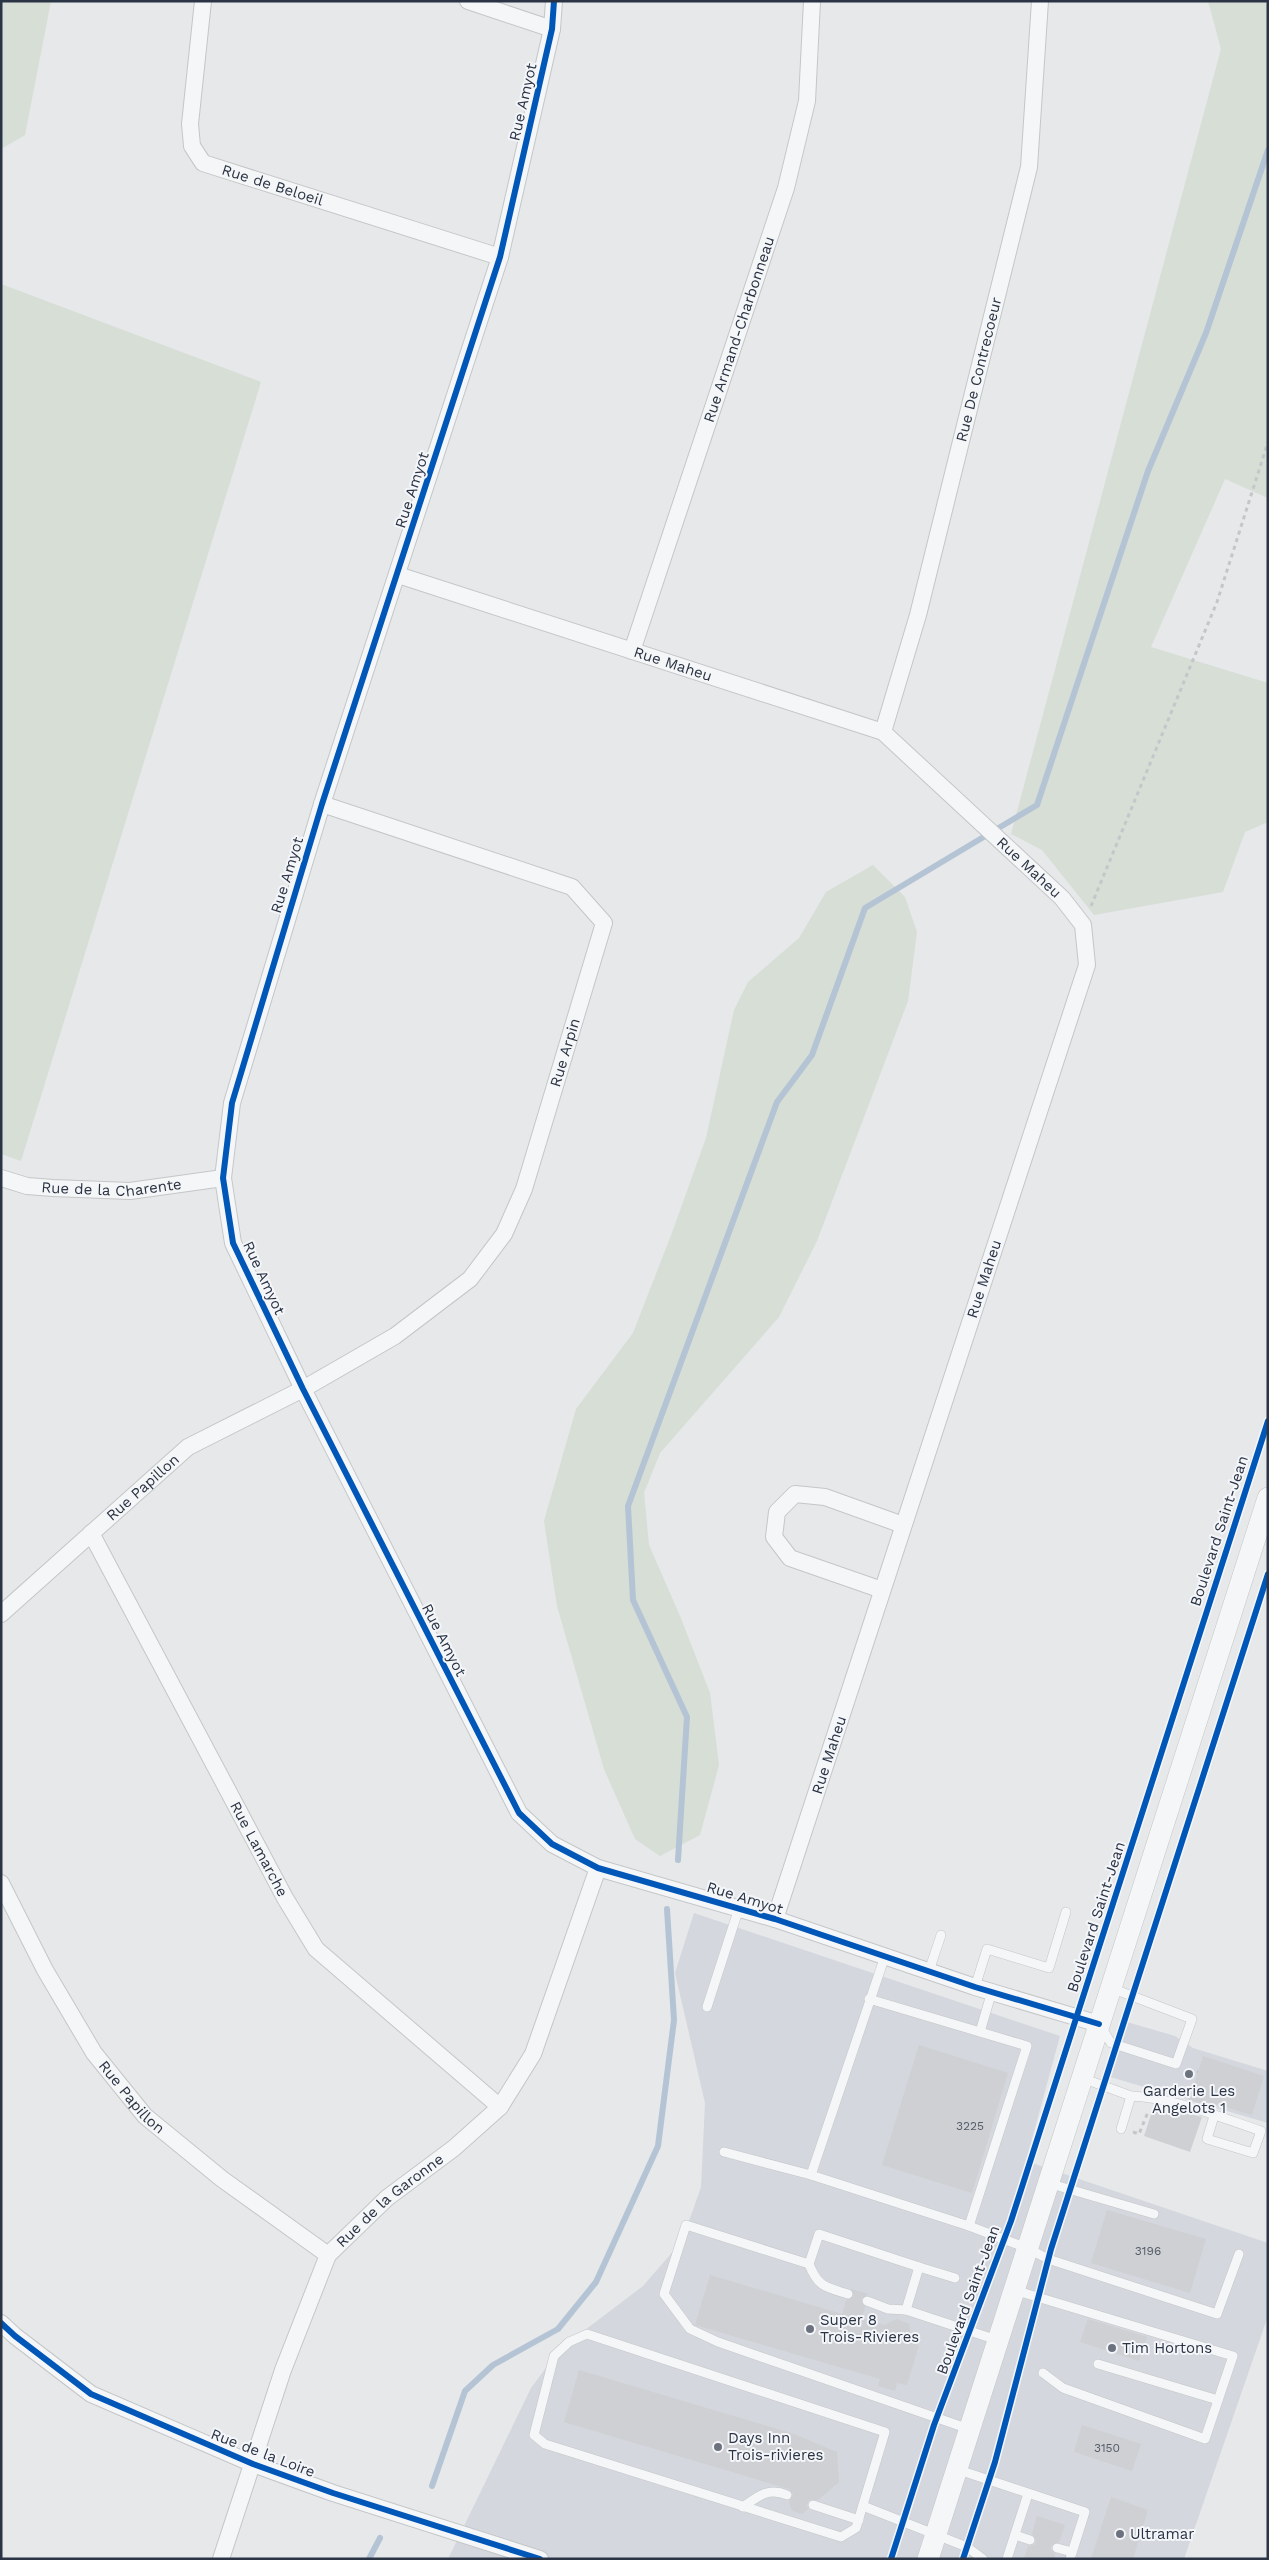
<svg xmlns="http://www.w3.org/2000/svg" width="1269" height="2560" viewBox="0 0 1269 2560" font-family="'Work Sans',sans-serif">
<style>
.built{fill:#d4d7dd}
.green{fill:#d6ded6}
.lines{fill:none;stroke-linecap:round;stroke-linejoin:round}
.stream{stroke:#b4c4d5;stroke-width:6}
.building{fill:#ced0d3}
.service-casing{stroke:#c4c6c8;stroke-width:10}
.minor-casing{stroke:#c4c6c8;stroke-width:18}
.tertiary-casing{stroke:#c4c6c8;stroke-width:22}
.path{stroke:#c5c6ca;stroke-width:3;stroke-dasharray:4 4;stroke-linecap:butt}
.service{stroke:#f5f6f7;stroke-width:9}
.minor{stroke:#f5f6f7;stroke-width:16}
.tertiary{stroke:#f5f6f7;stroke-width:21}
.cycleway-casing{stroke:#f4f6f9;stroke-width:9}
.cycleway{stroke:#0057b8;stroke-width:6}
.poi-dot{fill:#6c737f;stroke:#f4f6f9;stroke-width:2}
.labels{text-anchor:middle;stroke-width:4;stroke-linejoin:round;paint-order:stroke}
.number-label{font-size:12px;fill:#545c69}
.street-label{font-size:15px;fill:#2b3445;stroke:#f4f6f9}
.poi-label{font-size:15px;fill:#2b3445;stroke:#f4f6f9;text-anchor:start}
</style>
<rect width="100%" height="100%" fill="#e6e8ea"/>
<g class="built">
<path d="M694,1913l366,123 -34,125 242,82v73l-84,243h-736l83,-171 29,-39 83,-63 39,-45 19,-54 4,-84 -30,-130z"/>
<path d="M1127,2022l48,14 18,12 75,23v52l-158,-46z"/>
</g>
<g class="green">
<path d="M1,1h50l-26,134 -24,14z"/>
<path d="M1208,1h60v497l-43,-19 -74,168 117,36v139l-23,10 -22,60 -129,23 -52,-65 -31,-16 210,-785z"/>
<path d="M1,284l260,98 -240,779 -20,-7z"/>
<path d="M873,865l32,32 12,35 -9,69 -91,240 -38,76 -119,136 -16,40 5,52 31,71 30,77 9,72 -19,70 -40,21 -25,-17 -31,-70 -47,-163 -13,-85 32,-112 57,-76 40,-103 33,-92 28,-128 14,-28 51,-44 27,-46z"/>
</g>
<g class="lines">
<g class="stream">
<path d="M678,1860l9,-143 -54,-117 -5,-94 149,-404 35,-47 53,-147 172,-103 111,-334 58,-138 62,-183"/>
<path d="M432,2486l33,-95 28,-26 65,-36 38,-47 62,-136 16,-126 -7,-111"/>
<path d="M369,2559l11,-21"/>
</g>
</g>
<g class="building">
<path d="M919,2045l89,28 -36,120 -90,-28z"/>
<path d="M1203,2056l61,20 -12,39 -44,-13 -2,4 -17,-6z"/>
<path d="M1154,2105l48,12 -12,35 -46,-16z"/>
<path d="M1107,2210l99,29 -16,54 -99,-30z"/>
<path d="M710,2275l132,39 4,-14 8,-4 -3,-7 18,5 -8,5 4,8 -3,11 22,7 13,-6 12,5 3,19 7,2 -12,40 -10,-2 -2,8 -17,-5 2,-7 -185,-54z"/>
<path d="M1088,2319l59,18 -8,24 -59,-19z"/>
<path d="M579,2370l215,64 43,18 2,30 -21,18h-9l-2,4 1,5 -6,5 -10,-3 -3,-10 4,-7 -4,-5 -225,-67z"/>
<path d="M1082,2425l59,19 -9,27 -58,-19z"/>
<path d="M1111,2497l37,13 -15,49h-42z"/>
<path d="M1037,2516l28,9 -6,17 -8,4v4l4,4 -1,5h-30l4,-13 6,-1 2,-3 -4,-8z"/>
</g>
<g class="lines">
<g class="service-casing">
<g id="service">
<path d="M929,1971l12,-36"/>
<path d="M975,1987l12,-38 62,19 17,-56"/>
<path d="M869,1999l158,47 -58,180 -158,-51 74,-219"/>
<path d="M707,2007l32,-99"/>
<path d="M1101,2027l10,16 65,21 16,-45 -81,-31"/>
<path d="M980,2032l12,-41"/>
<path d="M1082,2078l49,18 -10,33"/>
<path d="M1131,2096c44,2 88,21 130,35l-8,22 -46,-14 7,-23"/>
<path d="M724,2152l87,23"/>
<path d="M1048,2183l106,31"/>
<path d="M969,2226l58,22 21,11 169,55 22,-60"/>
<path d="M809,2264c9,23 16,23 39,30"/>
<path d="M919,2267l36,11"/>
<path d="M1014,2290l219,66 -28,83 -142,-51 -20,-15"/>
<path d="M867,2301l21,8 18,1"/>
<path d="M587,2334l298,98 -29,96 -15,9 -296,-93 -11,-9 20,-79 15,-14z"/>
<path d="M1098,2364l120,36"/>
<path d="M969,2429l-251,-87 -28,-13 -26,-35 22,-69 123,39 10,-30 100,33 -13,43 91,30"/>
<path d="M956,2469l129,43 -15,47"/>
<path d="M813,2505l46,15"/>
<path d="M863,2506l104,41 16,12"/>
<path d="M743,2507c15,-11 26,-20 44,-12"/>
<path d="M1015,2535l15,5"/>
<path d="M1057,2548l15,4"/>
<path d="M1007,2559l21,-65"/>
</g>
</g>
<g class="minor-casing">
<g id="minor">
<path id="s1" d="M203,1l-13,123 2,22 11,17 297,94"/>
<path d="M468,1l84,28"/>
<path d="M554,1l-2,28 -52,228 -178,547 -90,299 -9,75 10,65 70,146 216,424 33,31 46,24 177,51 200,68 124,37"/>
<path id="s2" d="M398,575l485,157 179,166 21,27 4,40 -312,954"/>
<path id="s3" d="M632,651l154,-463 21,-87 5,-100"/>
<path id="s4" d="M883,732l35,-117 111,-448 11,-166"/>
<path id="s5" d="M1,1178l26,8 26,2 77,3 93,-13"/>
<path id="s6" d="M91,1533l194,365 31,51 184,158"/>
<path d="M882,1590l-92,-32 -16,-21 3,-25 18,-18 30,3 78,28"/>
<path id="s7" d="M1,1614l187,-167 115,-58 92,-53 75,-57 34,-45 20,-45 80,-266 -32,-36 -250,-83"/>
<path id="s8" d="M1,1883l44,87 49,83 51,63 77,63 106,76"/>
<path d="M1,2323l14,13 76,58 162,70 80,29 207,66"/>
<path id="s9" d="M221,2559l62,-189 45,-115 59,-57 67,-50 46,-41 33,-53 65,-186"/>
</g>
</g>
<g class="tertiary-casing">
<path id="tertiary" d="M928,2559l340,-1061"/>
</g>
<g class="path">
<path d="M1091,906l126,-304 51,-160"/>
<path d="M1189,2070l9,2"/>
<path d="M1133,2132l6,2 9,-22"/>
</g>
<use href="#service" class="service"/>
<use href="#minor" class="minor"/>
<use href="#tertiary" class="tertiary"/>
<g class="cycleway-casing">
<g id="cycleway">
<path d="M554,1l-2,28 -52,228 -178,547 -90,299 -9,75 10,65 70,146 216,424 33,31 46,24 177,51 200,68 124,37"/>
<path d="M1,2323l14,13 76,58 162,70 80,29 207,66"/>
<path d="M891,2559l43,-134 77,-204 257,-800"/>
<path d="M963,2559l32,-97 56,-213 217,-675"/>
</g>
</g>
<use href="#cycleway" class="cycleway"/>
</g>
<g class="poi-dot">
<circle cx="1189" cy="2074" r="5"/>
<circle cx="810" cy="2329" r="5"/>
<circle cx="1112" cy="2348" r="5"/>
<circle cx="718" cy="2447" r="5"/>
<circle cx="1120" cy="2534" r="5"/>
</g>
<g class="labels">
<g class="number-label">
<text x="970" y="2130">3225</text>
<text x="1148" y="2255">3196</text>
<text x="1107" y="2452">3150</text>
</g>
<g class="street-label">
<text transform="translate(523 102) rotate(-77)" y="5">Rue Amyot</text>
<text dy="5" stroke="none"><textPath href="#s1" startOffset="239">Rue de Beloeil</textPath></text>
<text dy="5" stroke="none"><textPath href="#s3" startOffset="339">Rue Armand-Charbonneau</textPath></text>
<text dy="5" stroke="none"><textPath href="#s4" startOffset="375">Rue De Contrecoeur</textPath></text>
<text transform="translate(412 490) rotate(-72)" y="5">Rue Amyot</text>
<text dy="5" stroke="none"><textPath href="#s2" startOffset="289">Rue Maheu</textPath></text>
<text dy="5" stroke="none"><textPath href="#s2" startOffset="709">Rue Maheu</textPath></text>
<text transform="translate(287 875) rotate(-73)" y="5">Rue Amyot</text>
<text dy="5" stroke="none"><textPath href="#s7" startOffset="828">Rue Arpin</textPath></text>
<text dy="5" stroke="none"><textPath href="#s5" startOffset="112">Rue de la Charente</textPath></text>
<text transform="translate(264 1278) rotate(65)" y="5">Rue Amyot</text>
<text transform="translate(984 1279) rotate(-72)" y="5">Rue Maheu</text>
<text dy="5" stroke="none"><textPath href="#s7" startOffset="190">Rue Papillon</textPath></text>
<text transform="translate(1219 1531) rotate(-72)" y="5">Boulevard Saint-Jean</text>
<text transform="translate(444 1640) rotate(63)" y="5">Rue Amyot</text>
<text transform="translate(829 1755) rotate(-72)" y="5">Rue Maheu</text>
<text dy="5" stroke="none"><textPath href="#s6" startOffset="358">Rue Lamarche</textPath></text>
<text transform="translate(745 1898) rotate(17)" y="5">Rue Amyot</text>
<text transform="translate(1096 1917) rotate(-72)" y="5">Boulevard Saint-Jean</text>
<text dy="5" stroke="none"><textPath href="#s8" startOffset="252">Rue Papillon</textPath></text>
<text dy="5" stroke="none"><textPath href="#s9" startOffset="405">Rue de la Garonne</textPath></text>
<text transform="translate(968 2300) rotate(-70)" y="5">Boulevard Saint-Jean</text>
<text transform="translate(263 2453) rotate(21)" y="5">Rue de la Loire</text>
</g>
<g class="poi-label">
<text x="1189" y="2096" text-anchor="middle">Garderie Les<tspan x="1189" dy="17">Angelots 1</tspan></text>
<text x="820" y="2325">Super 8<tspan x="820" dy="17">Trois-Rivieres</tspan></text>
<text x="1122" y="2353">Tim Hortons</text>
<text x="728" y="2443">Days Inn<tspan x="728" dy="17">Trois-rivieres</tspan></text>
<text x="1130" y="2539">Ultramar</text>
</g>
</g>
<rect width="1269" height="2560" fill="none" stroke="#2b3445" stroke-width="5"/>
</svg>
